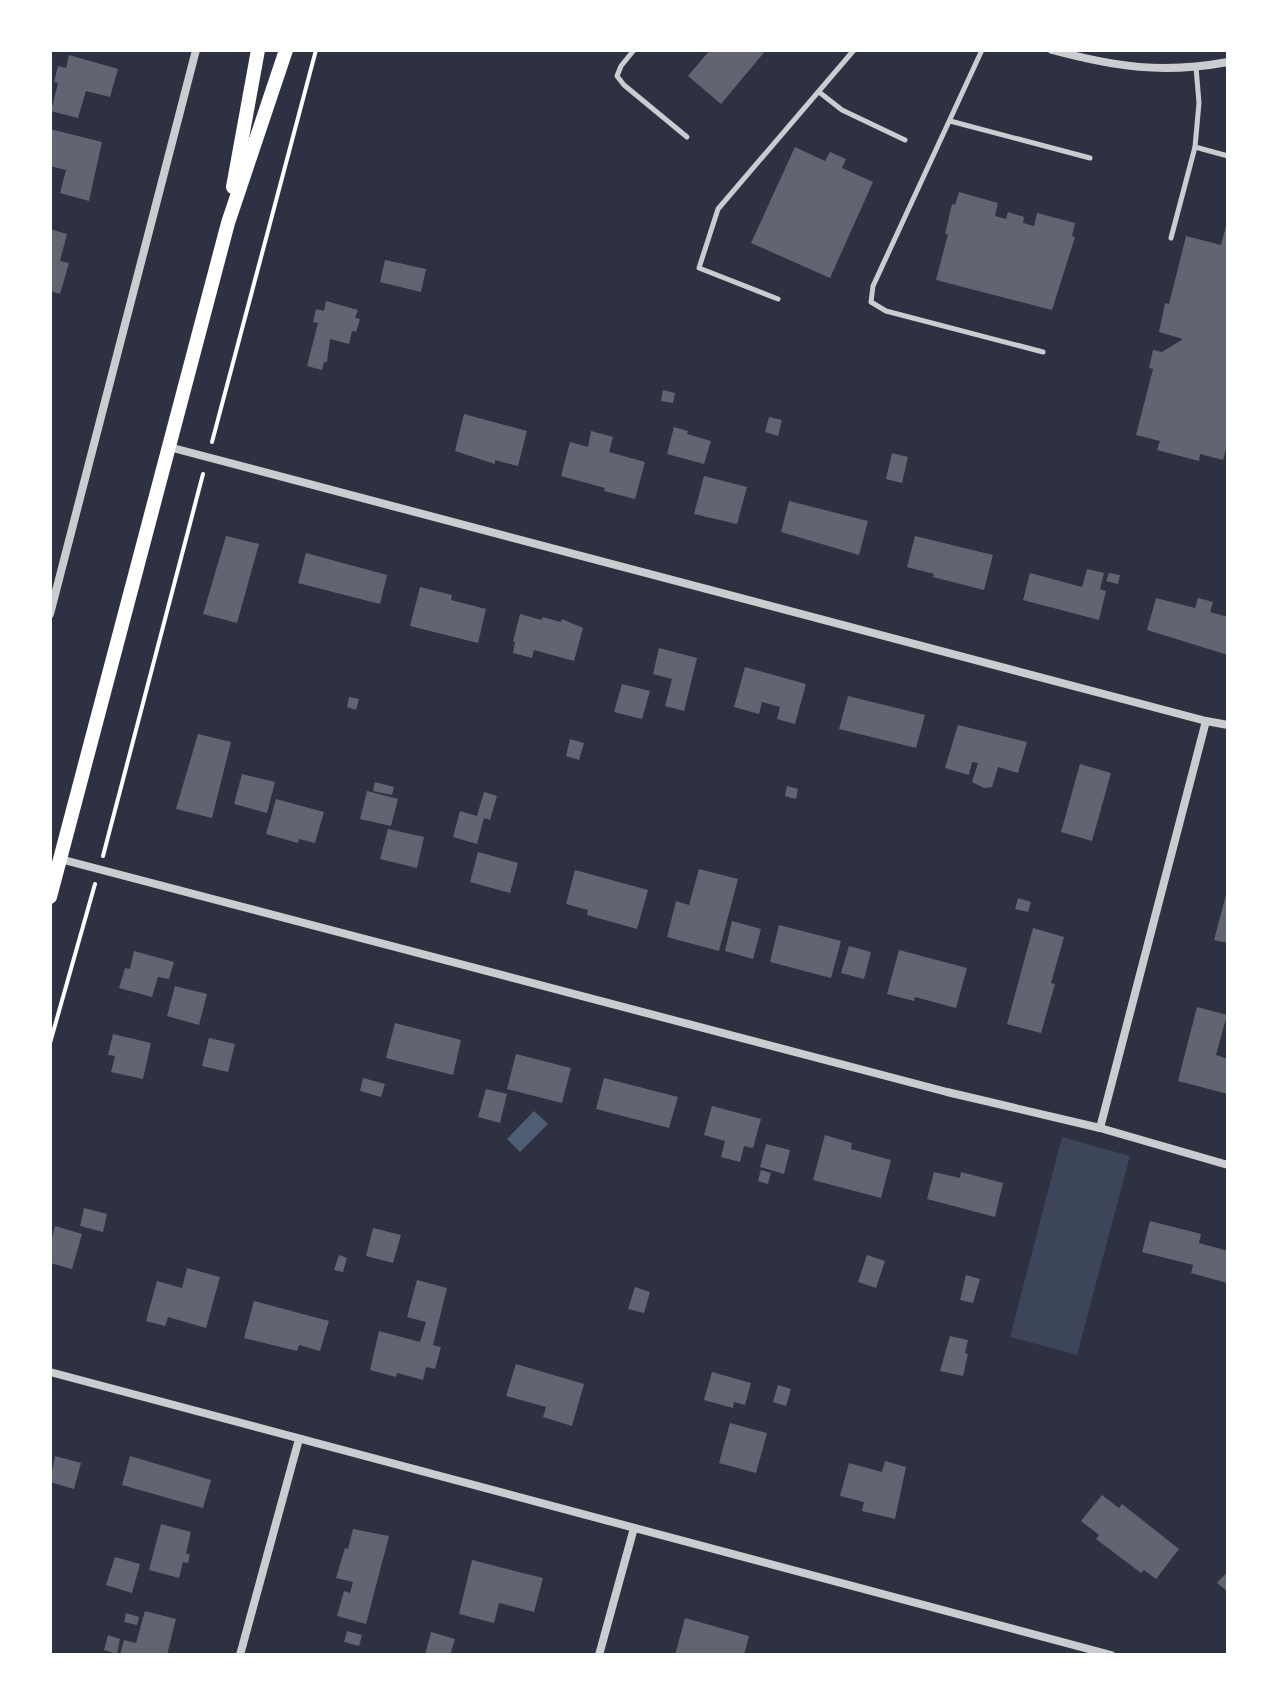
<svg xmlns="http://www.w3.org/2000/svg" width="1278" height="1705" viewBox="0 0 1278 1705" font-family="'Fira Sans',sans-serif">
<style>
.green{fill:#3c4559}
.water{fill:#4f5d75}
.building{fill:#626471}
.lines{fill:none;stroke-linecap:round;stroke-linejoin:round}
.path{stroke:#fff;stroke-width:4}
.service{stroke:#caccd0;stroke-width:5}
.minor{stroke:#caccd0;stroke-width:8}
.secondary{stroke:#fff;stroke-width:14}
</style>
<rect width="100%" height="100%" fill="#2d3142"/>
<path class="green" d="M1062,1137l68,19 -53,199 -67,-18z"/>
<path class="water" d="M534,1111l14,13 -28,28 -13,-13z"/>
<g class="building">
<path d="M710,50h56l-45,54 -33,-28z"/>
<path d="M69,55l49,14 -8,28 -24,-6 -8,27 -27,-7 7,-28 -4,-1 4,-16 8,2z"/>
<path d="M50,129l52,13 -13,59 -29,-8 6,-23 -16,-4z"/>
<path d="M795,147l30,14 5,-9 16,7 -4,9 31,14 -43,96 -79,-35z"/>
<path d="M959,192l39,11 -3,13 11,3 2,-7 16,5 -1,6 11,3 3,-13 38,10 -3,13 3,1 -23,73 -116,-30 12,-46h-3l7,-30 3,1z"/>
<path d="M1227,222l1,220 -5,18 -23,-6 -1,7 -42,-11 3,-9 -24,-6 17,-66 -4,-1 4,-18 9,2 21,-13 -24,-7 6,-29 4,1 17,-68 35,9z"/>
<path d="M50,229l17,5 -7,27 9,2 -9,31 -10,-3z"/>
<path d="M385,260l41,9 -5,23 -41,-10z"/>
<path d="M326,301l32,9 -3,8 5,1 -4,13 -4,-1 -3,13 -19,-5 -3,23h-3l-2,8 -15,-4 11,-43 -5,-1 3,-13 8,2z"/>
<path d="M663,390l12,3 -2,10 -12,-2z"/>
<path d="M464,414l63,17 -9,35 -23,-6v4l-40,-13z"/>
<path d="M769,417l13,3 -4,16 -13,-4z"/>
<path d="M674,427l14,4 -1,3 24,7 -7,23 -37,-10z"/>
<path d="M591,431l22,6 -4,15 36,10 -10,37 -31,-8 1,-3 -44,-12 9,-34 18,5z"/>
<path d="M892,453l16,4 -6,26 -16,-4z"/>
<path d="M704,476l43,11 -10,37 -43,-10z"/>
<path d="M789,501l79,20 -9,34 -78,-23z"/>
<path d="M226,536l33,8 -22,79 -34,-9z"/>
<path d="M915,536l78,19 -9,35 -51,-13 1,-3 -27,-7z"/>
<path d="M306,553l81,22 -7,29 -82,-21z"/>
<path d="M1087,569l17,4 -4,16 6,2 -7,29 -76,-20 7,-27 52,14z"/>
<path d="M1109,573l11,2 -2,9 -12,-3z"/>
<path d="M420,587l32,8 -1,5 35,9 -8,34 -68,-17z"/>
<path d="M1156,598l39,10 3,-10 15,4 -3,10 18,5v38l-81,-25z"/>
<path d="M520,614l22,6v-3l19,5 1,-3 21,9 -9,33 -40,-11 -2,8 -19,-5 2,-11 -2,-1z"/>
<path d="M659,648l38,10 -13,53 -19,-5 7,-27 -19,-5z"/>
<path d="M745,667l61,17 -11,40 -18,-5 3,-12 -18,-5 -3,12 -25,-7z"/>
<path d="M622,684l28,7 -8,28 -28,-7z"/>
<path d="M848,696l77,19 -9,33 -77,-19z"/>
<path d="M349,697l10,2 -3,11 -9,-3z"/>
<path d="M958,725l69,17 -9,31 -20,-6 -6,20 -8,1 -12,-6 6,-19 -6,-1 -3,13 -24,-7z"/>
<path d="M198,734l33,8 -19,76 -36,-9z"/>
<path d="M570,739l14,4 -5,17 -13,-4z"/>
<path d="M1080,764l31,9 -19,68 -31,-9z"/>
<path d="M242,774l33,8 -8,31 -33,-9z"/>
<path d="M375,782l19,5 -2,8 -19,-4z"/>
<path d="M787,786l11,3 -2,10 -11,-3z"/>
<path d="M367,791l31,8 -7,27 -31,-7z"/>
<path d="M484,792l13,4 -7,24 -6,-2 -7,26 -24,-7 7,-26 17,5z"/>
<path d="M276,799l48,13 -9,31 -16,-4 -1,4 -32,-9z"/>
<path d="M388,829l36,8 -7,31 -37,-9z"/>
<path d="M478,852l40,11 -8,30 -40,-11z"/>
<path d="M699,869l39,10 -19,72 -52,-14 9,-36 13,4z"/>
<path d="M575,870l73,20 -11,39 -50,-14 1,-5 -22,-6z"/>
<path d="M1227,891h1v52l-14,-3z"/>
<path d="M1018,898l13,4 -3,10 -13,-3z"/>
<path d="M732,921l29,8 -8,30 -28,-8z"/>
<path d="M779,925l62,16 -10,37 -61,-16z"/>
<path d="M1033,928l31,9 -13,46 4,1 -14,49 -34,-9z"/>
<path d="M849,946l22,6 -7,27 -23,-6z"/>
<path d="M899,950l68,18 -11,40 -41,-11 -1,4 -27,-7z"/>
<path d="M134,951l40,11 -5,17 -11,-2 -6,20 -33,-9 6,-20 5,1z"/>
<path d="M175,986l32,8 -8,31 -32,-9z"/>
<path d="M1197,1007l30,8 -11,40 12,4v35l-50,-13z"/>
<path d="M395,1023l66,17 -8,35 -67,-17z"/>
<path d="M113,1034l38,9 -8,36 -32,-7 4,-16 -7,-1z"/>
<path d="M209,1038l26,6 -7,28 -26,-6z"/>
<path d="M516,1054l55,14 -9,35 -55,-14z"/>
<path d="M363,1078l22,6 -4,13 -21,-6z"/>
<path d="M604,1078l74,19 -9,31 -73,-19z"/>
<path d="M486,1089l21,5 -7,29 -22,-6z"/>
<path d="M712,1106l49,13 -8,29 -9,-2 -4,16 -19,-5 4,-16 -21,-6z"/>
<path d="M825,1135l27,8 -1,6 40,11 -10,38 -68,-18z"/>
<path d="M766,1144l24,6 -6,24 -24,-7z"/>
<path d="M761,1170l10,3 -3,11 -10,-3z"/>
<path d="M934,1172l26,6 1,-6 42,11 -8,34 -68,-18z"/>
<path d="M84,1208l23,6 -4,18 -23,-6z"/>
<path d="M1150,1221l51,13 -2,9 29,8 -1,32 -36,-10 2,-8 -51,-13z"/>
<path d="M55,1226l27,8 -10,35 -22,-6v-19z"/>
<path d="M373,1228l28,7 -8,28 -27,-7z"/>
<path d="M339,1255l8,3 -4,14 -9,-2z"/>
<path d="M867,1255l18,6 -9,27 -18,-6z"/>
<path d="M187,1268l33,9 -14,51 -38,-11 -3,9 -19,-5 11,-40 25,7z"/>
<path d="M966,1275l14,4 -7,24 -13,-3z"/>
<path d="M417,1280l30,8 -14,57 8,2 -6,22 -9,-2 -3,13 -26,-7 -1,4 -26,-7 9,-39 41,11 6,-20 -19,-5z"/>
<path d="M635,1287l15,5 -6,21 -16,-4z"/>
<path d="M254,1301l75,20 -9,30 -21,-6 -2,6 -53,-13z"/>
<path d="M950,1336l18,4 -3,13 3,1 -5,22 -23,-5z"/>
<path d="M516,1364l68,20 -12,42 -29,-9 3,-10 -40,-11z"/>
<path d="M712,1372l39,11 -6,22 -11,-3 -1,6 -29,-8z"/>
<path d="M778,1385l13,4 -5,17 -13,-4z"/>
<path d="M730,1423l37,10 -11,40 -37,-10z"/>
<path d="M55,1456l26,7 -7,26 -24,-7z"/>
<path d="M130,1456l81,24 -8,28 -81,-23z"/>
<path d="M885,1461l21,6 -11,52 -33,-8 2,-9 -24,-6 9,-33 33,9z"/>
<path d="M1102,1495l17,13 3,-4 57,45 -23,30 -12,-9 -3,3 -45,-34 3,-4 -18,-14z"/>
<path d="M161,1524l30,8 -5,21 4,2 -2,8 -5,-1 -4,16 -30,-8z"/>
<path d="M353,1529l36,7 -23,88 -29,-8 7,-25 6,2 3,-11 -17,-4 9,-30 3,1z"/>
<path d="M115,1557l25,7 -8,29 -26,-8z"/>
<path d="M472,1560l71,18 -9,34 -35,-9 -5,20 -35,-9z"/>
<path d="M1228,1571v21l-11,-9z"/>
<path d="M145,1611l31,8 -9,36h-47l4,-15 12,3z"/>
<path d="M126,1613l13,4 -2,8 -13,-3z"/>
<path d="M685,1618l64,18 -5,19h-69z"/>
<path d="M347,1631l15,4 -3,11 -15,-4z"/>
<path d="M431,1632l24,7 -5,16h-25z"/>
<path d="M108,1635l12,4 -3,15 -13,-4z"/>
</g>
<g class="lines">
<g class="path">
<path d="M212,442l104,-392"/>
<path d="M103,856l100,-382"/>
<path d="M50,1043l45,-159"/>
</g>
<g class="service">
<path d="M634,50l-13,16 -4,10 7,9 63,52"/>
<path d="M982,50l-109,236 -2,16 15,9 157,41"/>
<path d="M1196,67l3,36 -4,44 33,9"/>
<path d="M819,92l23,18 63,30"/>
<path d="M950,121l140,37"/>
<path d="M1171,238l24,-91"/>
<path d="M778,299l-79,-31 19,-59 136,-159"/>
</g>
<g class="minor">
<path d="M1052,50c64,17 110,24 176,12"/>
<path d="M169,447l1037,274 22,4"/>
<path d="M50,614l146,-564"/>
<path d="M60,859l887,233 153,36 128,37"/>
<path d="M1100,1128l106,-407"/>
<path d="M50,1372l1061,283"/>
<path d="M240,1655l59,-216"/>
<path d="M599,1655l35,-127"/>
</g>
<g class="secondary">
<path d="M233,187l25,-137"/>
<path d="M50,897l178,-674 58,-173"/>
</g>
</g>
<rect width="1278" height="1705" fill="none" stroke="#ffffff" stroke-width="104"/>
</svg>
